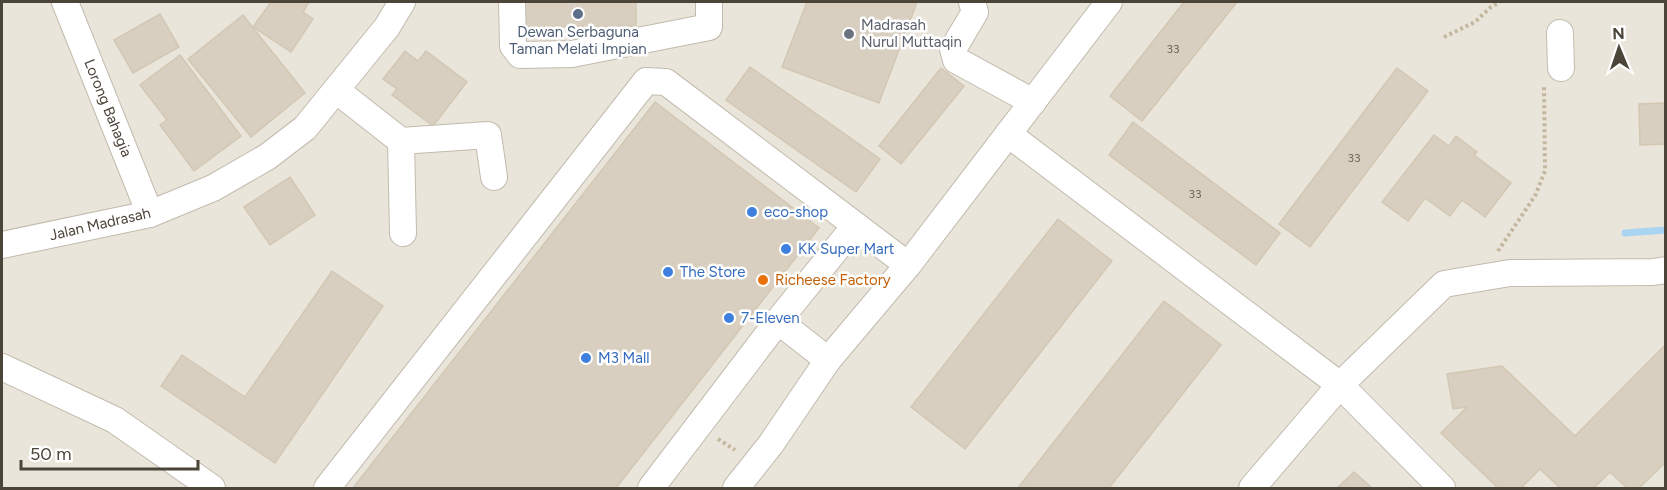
<svg xmlns="http://www.w3.org/2000/svg" width="1667" height="490" viewBox="0 0 1667 490" font-family="Figtree,sans-serif">
<style>
.residential{fill:#eae5da}
.lines{fill:none;stroke-linecap:round;stroke-linejoin:round}
.stream{stroke:#a9d4f2;stroke-width:7}
.building{fill:#d8cfc1;stroke:#d3c7b4;stroke-width:1.5}
.minor-casing{stroke:#c2bbae;stroke-width:28}
.path{stroke:#c4b79f;stroke-width:4;stroke-dasharray:3 3;stroke-linecap:butt}
.minor{stroke:#fff;stroke-width:26}
.service-dot{fill:#5c6f8a;stroke:#fff;stroke-width:2}
.worship-dot{fill:#6b7280;stroke:#fff;stroke-width:2}
.shop-dot{fill:#3f7fe0;stroke:#fff;stroke-width:2}
.food-dot{fill:#e8710a;stroke:#fff;stroke-width:2}
.labels{text-anchor:middle;stroke-width:5;stroke-linejoin:round;paint-order:stroke}
.number-label{font-size:12px;fill:#6e675b}
.worship-label{font-size:15px;fill:#5b616d;stroke:#fff;text-anchor:start}
.service-label{font-size:15px;fill:#4e5e75;stroke:#fff}
.street-label{font-size:15px;fill:#4b4439;stroke:#fff}
.shop-label{font-size:15px;fill:#366cbe;stroke:#fff;text-anchor:start}
.food-label{font-size:15px;fill:#c56008;stroke:#fff;text-anchor:start}
</style>
<rect width="100%" height="100%" fill="#f6f3ec"/>
<rect class="residential" x="2" y="2" width="1663" height="486"/>
<g class="lines">
<path class="stream" d="M1625,233l41,-3"/>
</g>
<g class="building">
<path d="M271,2h38l-6,10 10,7 -22,33 -38,-25z"/>
<path d="M519,2h117v24l-117,1z"/>
<path d="M807,2h110l-38,101 -97,-36z"/>
<path d="M1184,2h53l-95,119 -32,-25z"/>
<path d="M160,14l19,33 -46,26 -19,-33z"/>
<path d="M243,15l62,78 -54,44 -63,-78z"/>
<path d="M405,51l13,10 8,-10 41,31 -34,44 -41,-31 5,-6 -14,-10z"/>
<path d="M180,55l61,81 -47,35 -34,-46 7,-5 -27,-35z"/>
<path d="M750,67l130,92 -24,33 -130,-92z"/>
<path d="M941,68l23,18 -63,78 -22,-18z"/>
<path d="M1397,68l31,23 -118,156 -31,-23z"/>
<path d="M655,102l164,126 -203,260h-263z"/>
<path d="M1666,103v41l-26,1 -1,-41z"/>
<path d="M1133,122l147,111 -24,32 -147,-110z"/>
<path d="M1434,135l15,11 7,-10 21,16 -3,3 37,28 -26,34 -23,-17 -12,16 -25,-18 -17,23 -26,-19z"/>
<path d="M290,177l25,38 -45,30 -26,-38z"/>
<path d="M1058,219l54,42 -147,188 -54,-42z"/>
<path d="M332,271l51,35 -108,157 -114,-77 21,-31 63,42z"/>
<path d="M1164,301l57,44 -112,143h-91z"/>
<path d="M1666,344v118l-27,26h-12l-17,-16 -16,16h-34l-20,-19 -19,19h-23l-57,-55 26,-26 -14,2 -6,-35 55,-8 73,70z"/>
<path d="M1354,472l18,16h-35z"/>
</g>
<g class="lines">
<g class="minor-casing">
<g id="minor">
<path d="M65,2l85,212"/>
<path d="M512,2l1,44 7,9 52,-1 137,-27v-25"/>
<path d="M972,2l3,10 -22,37 3,11 77,42"/>
<path d="M1560,33l1,35"/>
<path d="M336,90l65,51 2,92"/>
<path d="M1008,134l332,251 102,103"/>
<path d="M401,141l87,-6 6,42"/>
<path d="M2,245l148,-31 63,-26 54,-31 38,-29 82,-101 15,-25"/>
<path d="M778,321l50,39"/>
<path d="M2,367l113,53 97,68"/>
<path d="M327,488l319,-407 20,1 242,183"/>
<path d="M651,488l127,-167 77,-95"/>
<path d="M736,488l35,-44 57,-84 80,-95 201,-263"/>
<path d="M1252,488l88,-103 104,-101 66,-11 143,-1 13,-2"/>
</g>
</g>
<g class="path">
<path d="M1444,37l31,-15 16,-15 9,-5"/>
<path d="M1498,251l37,-55 10,-25 -1,-85"/>
<path d="M718,439l17,11"/>
</g>
<use href="#minor" class="minor"/>
</g>
<circle class="service-dot" cx="578" cy="14" r="6"/>
<circle class="worship-dot" cx="849" cy="34" r="6"/>
<g class="shop-dot">
<circle cx="752" cy="212" r="6"/>
<circle cx="786" cy="249" r="6"/>
<circle cx="668" cy="272" r="6"/>
<circle cx="729" cy="318" r="6"/>
<circle cx="586" cy="358" r="6"/>
</g>
<circle class="food-dot" cx="763" cy="280" r="6"/>
<g class="labels">
<g class="number-label">
<text x="1173" y="53">33</text>
<text x="1354" y="162">33</text>
<text x="1195" y="198">33</text>
</g>
<g class="worship-label">
<text x="861" y="30">Madrasah<tspan x="861" dy="17">Nurul Muttaqin</tspan></text>
</g>
<g class="service-label">
<text x="578" y="37">Dewan Serbaguna<tspan x="578" dy="17">Taman Melati Impian</tspan></text>
</g>
<g class="street-label">
<text transform="translate(108 108) rotate(68)" y="5">Lorong Bahagia</text>
<text transform="translate(100 224) rotate(-13)" y="5">Jalan Madrasah</text>
</g>
<g class="shop-label">
<text x="764" y="217">eco-shop</text>
<text x="798" y="254">KK Super Mart</text>
<text x="680" y="277">The Store</text>
<text x="741" y="323">7-Eleven</text>
<text x="598" y="363">M3 Mall</text>
</g>
<g class="food-label">
<text x="775" y="285">Richeese Factory</text>
</g>
</g>
<rect width="1667" height="490" fill="none" stroke="#4b4439" stroke-width="6"/>
<g transform="translate(1619 48) rotate(358)" stroke="#ffffff" stroke-width="4.5" paint-order="stroke">
<path d="M0-4.5L10 22L0 15L-10 22Z" fill="#4b4439"/>
<text y="-9" font-size="16" font-weight="bold" text-anchor="middle" fill="#4b4439">N</text>
</g>
<path d="M21 460v9h177v-9" fill="none" stroke="#4b4439" stroke-width="3"/>
<text x="30" y="460" font-size="18" fill="#4b4439" stroke="#ffffff" stroke-width="4.5" paint-order="stroke">50 m</text>
</svg>
